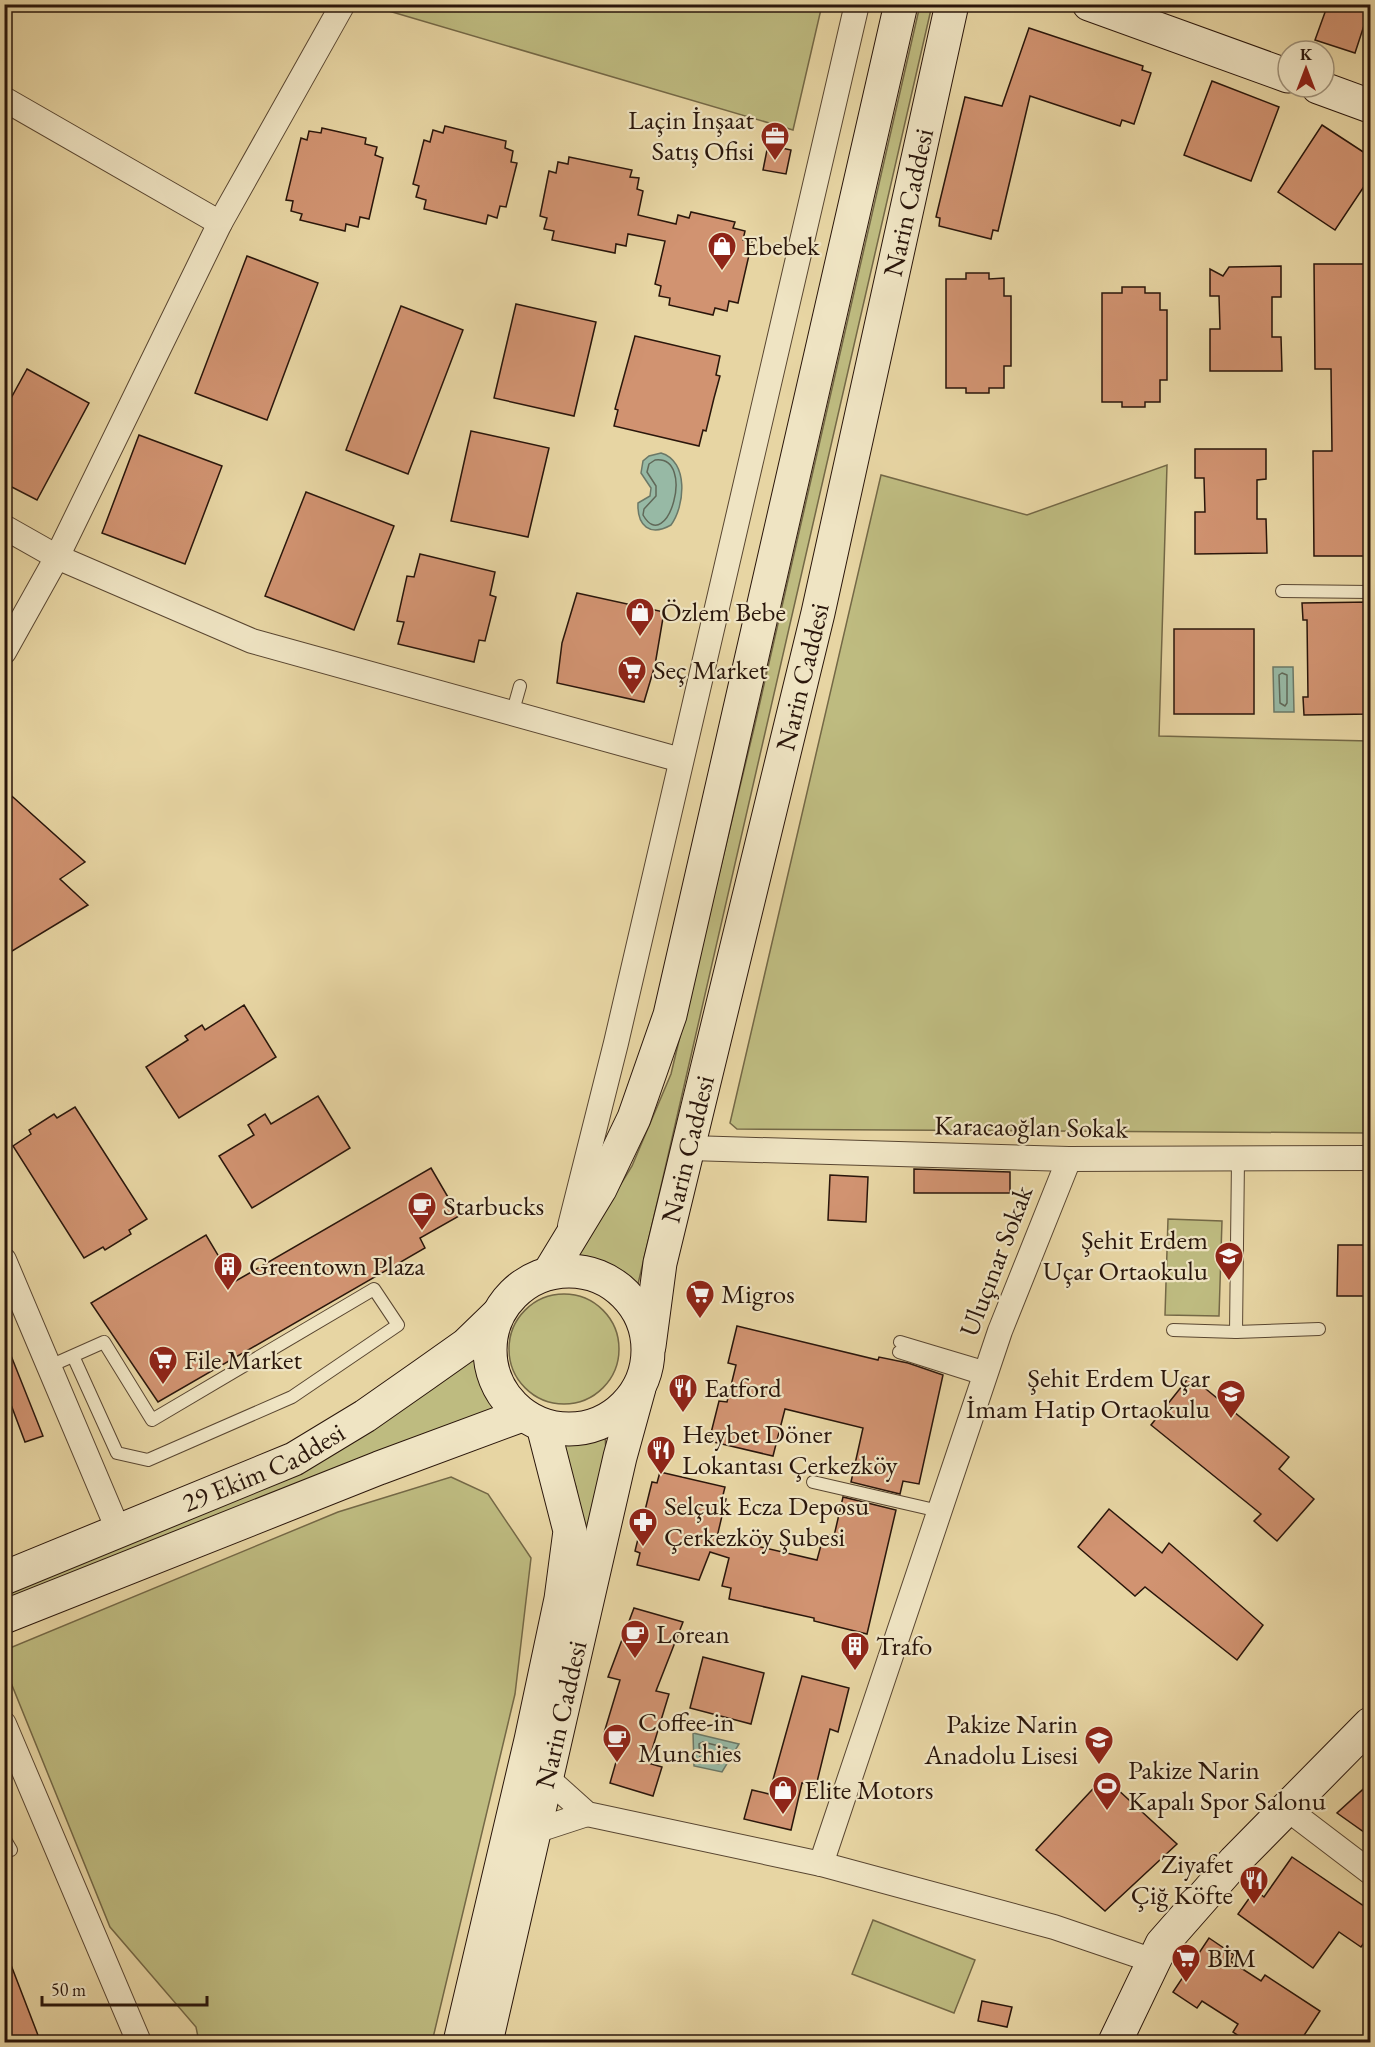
<svg xmlns="http://www.w3.org/2000/svg" width="1375" height="2047" viewBox="0 0 1375 2047" font-family="'EB Garamond',serif">
<style>
.green{fill:#bebb80;stroke:#746846;stroke-width:1.5}
.water{fill:#97b9a5;stroke:#6b7867;stroke-width:1.5}
.lines{fill:none;stroke-linecap:round;stroke-linejoin:round}
.shore{stroke:#606858;stroke-width:1.5}
.building{fill:#d19371;stroke:#2a160b;stroke-width:1.5}
.lane-casing{stroke:#594631;stroke-width:14}
.street-casing{stroke:#594631;stroke-width:26}
.secondary-casing{stroke:#2a160b;stroke-width:35}
.lane{stroke:#efe4c3;stroke-width:12}
.street{stroke:#efe4c3;stroke-width:24}
.secondary{stroke:#efe4c3;stroke-width:33}
.labels{text-anchor:middle;stroke-width:4.5;stroke-linejoin:round;paint-order:stroke}
.poi-label{font-size:27px;fill:#2a160b;stroke:#efe4c3;text-anchor:start}
.street-label{font-size:27px;fill:#2a160b;stroke:#efe4c3}
</style>
<rect width="100%" height="100%" fill="#e7d5a3"/>
<filter id="stains"><feTurbulence type="fractalNoise" baseFrequency=".00333" numOctaves="4"/><feColorMatrix values="0 0 0 0 .2 0 0 0 0 .09 0 0 0 0 .02 0 0 0 .5 -.17"/></filter>
<radialGradient id="worn" r=".72"><stop offset=".6" stop-color="#630" stop-opacity="0"/><stop offset="1" stop-color="#630" stop-opacity=".3"/></radialGradient>
<g class="green">
<path d="M365,4h457v1l-29,125z"/>
<path d="M920,5h12l-270,1177 -24,102 -7,2 -20,-15 -34,-15 55,-90 39,-92 84,-350z"/>
<path d="M1167,465l-8,271 211,5v392l-633,-4 -7,-6 151,-648 146,40z"/>
<path d="M1168,1219l54,2 -3,95 -54,-1z"/>
<circle cx="564" cy="1349" r="55"/>
<path d="M482,1342l6,39 21,32 -504,199v-28l294,-119z"/>
<path d="M605,1432l1,22 -119,522 92,-470 -3,-19 -16,-42z"/>
<path d="M451,1477l37,17 43,64 -16,136 -83,348h-233l-3,-15 -86,-100 -105,-259v-18l333,-138z"/>
<path d="M873,1920l102,40 -21,53 -102,-39z"/>
</g>
<g class="water">
<path d="M661,453c28,8 24,53 10,72 -21,12 -34,1 -33,-22l12,-7 1,-8 -10,-15 2,-12 6,-5z"/>
<path d="M1273,667h20l1,45h-20z"/>
<path d="M693,1733l46,11 -17,28 -28,-6z"/>
</g>
<g class="lines">
<g class="shore">
<path d="M655,460c42,-5 12,97 -12,55l1,-6 12,-13v-10l-9,-14 2,-8z"/>
<path d="M1282,673l5,2v28l-2,3 -5,-3 -1,-28z"/>
<path d="M703,1742l24,6 -8,16 -19,-3 -1,-17z"/>
</g>
</g>
<g class="building">
<path d="M1328,4h43l-16,49 -40,-13z"/>
<path d="M1029,28l114,38 -1,4 9,3 -17,51 -12,-4 -2,6 -90,-30 -32,135 -5,-1 -2,9 -52,-13 1,-8 -4,-1 29,-120 37,9z"/>
<path d="M1212,81l67,26 -28,74 -67,-26z"/>
<path d="M1322,125l49,32v19l-36,54 -57,-38z"/>
<path d="M445,126l61,15 -1,7 8,3 -2,11 6,1 -11,44 -6,-1 -3,12 -9,-3 -2,9 -62,-15 2,-9 -10,-3 3,-11 -6,-2 11,-44 6,2 3,-12 10,3z"/>
<path d="M322,128l44,10 -1,6 12,3 -2,8 8,3 -14,61 -9,-2 -2,10 -12,-3 -1,7 -45,-11 2,-6 -11,-3 2,-10 -7,-1 15,-62 6,2 2,-9 12,2z"/>
<path d="M768,145l23,5 -5,24 -23,-4z"/>
<path d="M569,157l63,13 -2,7 9,1 -2,11 6,2 -5,24 38,9 2,-9 11,3 2,-6 44,10 -2,6 12,3 -2,9 9,2 -14,61 -9,-2 -2,10 -12,-3 -2,7 -44,-10 1,-7 -11,-2 2,-10 -6,-2 10,-43 -37,-7 -2,12 -10,-2 -1,9 -63,-13 2,-9 -10,-2 3,-11 -7,-2 9,-45 7,2 2,-11 10,2z"/>
<path d="M247,256l71,27 -51,137 -72,-27z"/>
<path d="M1314,264h57v292h-57l-1,-105h19l-1,-82h-16z"/>
<path d="M1281,266v31h-9v40h9l1,34h-72v-42h10l-1,-33h-9v-27l13,7 6,-9z"/>
<path d="M966,273h23v6l15,-1v18h7v70h-7v22h-15v5h-23v-5h-20v-109h20z"/>
<path d="M1122,287h23v6h15v17h7v70h-7v22h-15v5h-23v-5h-20v-109h20z"/>
<path d="M516,304l80,18 -22,94 -80,-18z"/>
<path d="M401,306l62,24 -55,144 -62,-24z"/>
<path d="M635,336l85,20 -4,19 4,1 -6,22 -8,33 -3,-1 -4,16 -85,-20 4,-16 -3,-1z"/>
<path d="M27,369l62,34 -52,97 -33,-17v-72z"/>
<path d="M471,431l78,17 -21,89 -77,-16z"/>
<path d="M139,435l83,31 -37,98 -83,-31z"/>
<path d="M1195,449h71v30l-9,1v39h9l1,34 -72,1v-42h10l-1,-34h-9z"/>
<path d="M306,492l88,34 -40,104 -89,-34z"/>
<path d="M420,554l75,18 -5,23 6,2 -11,44 -6,-1 -5,22 -76,-18 6,-22 -7,-1 10,-45 7,1z"/>
<path d="M577,593l87,19 -9,53 -11,37 -87,-19 5,-40z"/>
<path d="M1371,602v37h-3l3,75 -67,1 -1,-18h5l-1,-77h-4l-1,-17z"/>
<rect x="1174" y="629" width="80" height="85"/>
<path d="M4,789l81,73 -25,17 28,26 -84,51z"/>
<path d="M244,1005l32,52 -97,61 -33,-51 42,-27 -3,-4 17,-11 3,5z"/>
<path d="M318,1096l32,52 -98,60 -33,-52 35,-21 -6,-10 17,-11 6,10z"/>
<path d="M75,1107l72,112 -18,11 2,4 -26,16 -2,-3 -19,11 -71,-112 18,-12 -2,-4 25,-16 3,4z"/>
<path d="M431,1168l28,48 -39,22 5,10 -267,154 -67,-99 115,-68 28,47z"/>
<path d="M914,1169l96,3v21h-96z"/>
<path d="M830,1175l38,2 -2,45 -38,-2z"/>
<path d="M1338,1245h33v51h-34z"/>
<path d="M737,1326l141,34 1,-3 29,6 35,12 -24,109 -16,-3 -3,13 -49,-12 12,-54 -78,-19 -12,47 -64,-15 10,-40 8,1 9,-37 -8,-2z"/>
<path d="M4,1338l39,98 -18,6 -21,-56z"/>
<path d="M1190,1376l99,81 -10,12 35,30 -37,42 -23,-20 7,-7 -110,-89z"/>
<path d="M660,1472l65,15 -3,12h4l-9,38 100,23 7,-26 10,2 9,-39 53,13 -29,124 -53,-13v-3l-85,-19 2,-11 -9,-2 7,-28 -19,-6 -11,28 -62,-15 3,-12 -5,-2 17,-69 5,1z"/>
<path d="M1109,1509l53,44 7,-10 94,82 -26,35 -92,-73 -10,9 -57,-49z"/>
<path d="M634,1608l49,14 -27,69 13,3 -21,69 14,4 -9,29 -43,-13 13,-45 -19,-5 16,-53 -12,-3z"/>
<path d="M703,1657l61,16 -13,51 -61,-16z"/>
<path d="M802,1676l47,12 -11,44 -8,-3 -14,57 -14,-3 -11,47 -47,-11 8,-29 17,4z"/>
<path d="M1104,1777l73,67 -72,67 -69,-61z"/>
<path d="M1371,1782v55l-34,-24z"/>
<path d="M1292,1857l79,54v22l-10,14 -22,-15 -26,36 -75,-54 17,-24 9,7z"/>
<path d="M1209,1938l25,17 -4,6 31,20 4,-6 55,36 -21,32h-50l-16,-11 5,-8 -36,-23 -5,7 -24,-16z"/>
<path d="M6,1952l35,91h-37z"/>
<path d="M982,2001l30,6 -5,20 -29,-6z"/>
</g>
<g class="lines">
<g class="lane-casing">
<g id="lane">
<path d="M1282,591l88,1"/>
<path d="M512,714l8,-28"/>
<path d="M1173,1330l63,2 83,-3"/>
<path d="M1236,1332l2,-173"/>
<path d="M900,1342l87,26"/>
<path d="M899,1352l85,27"/>
<path d="M50,1366l54,-24 48,78 222,-131 24,36 -106,72 -144,63 -31,-7 -44,-97"/>
<path d="M813,1482l126,29"/>
<path d="M4,1838l7,12"/>
</g>
</g>
<g class="street-casing">
<g id="street">
<path d="M4,99l216,124 123,-219"/>
<path d="M4,527l53,30 195,84 429,119"/>
<path d="M4,652l53,-95 163,-334"/>
<path d="M690,1148l379,11 301,-1"/>
<path d="M570,1226l46,-183 241,-1039"/>
<path d="M4,1260l115,272"/>
<path d="M4,1724l135,318"/>
<path d="M547,1778l40,36 234,50 233,63 100,34"/>
<path d="M1286,1808l84,64"/>
<path d="M535,1831l52,-17"/>
<path d="M821,1864l179,-533 69,-172"/>
</g>
</g>
<g class="secondary-casing">
<g id="secondary">
<path d="M1089,4l199,72"/>
<path d="M1318,87l52,19"/>
<circle cx="569" cy="1350" r="79"/>
<path d="M549,1273l51,-84 34,-71 36,-103 231,-1011"/>
<path id="s1" d="M649,1346l11,-83 158,-650 134,-609"/>
<path id="s2" d="M4,1578l290,-119 71,-43 60,-42 41,-29 31,-30"/>
<path d="M4,1617l375,-149 143,-53"/>
<path d="M460,2042l71,-302 30,-141 9,-68 -27,-105"/>
<path id="s3" d="M486,2042l134,-585 19,-69"/>
<path d="M1115,2042l47,-98 73,-83 135,-137"/>
</g>
</g>
<use href="#lane" class="lane"/>
<use href="#street" class="street"/>
<use href="#secondary" class="secondary"/>
</g>
<defs>
<g id="office-pin" transform="scale(1.5)"><path d="M0 17L-7.5 6A9.5 9.5 0 1 1 7.5 6Z" fill="#8f2418" stroke="#efe4c3"/><path d="M-6-3h4V-5.5h4V-3h4V5H-6ZM-1-4.5V-3h2v-1.5ZM-6 0V1H6V0Z" fill="#fff"/></g>
<g id="shop-pin" transform="scale(1.5)"><path d="M0 17L-7.5 6A9.5 9.5 0 1 1 7.5 6Z" fill="#8f2418" stroke="#efe4c3"/><path d="M-5-2.5h2.3a2.7 3.5 0 0 1 5.4 0H5L5.5 6h-11ZM-1.5-2.5h3a1.5 2.3 0 0 0-3 0Z" fill="#fff"/></g>
<g id="supermarket-pin" transform="scale(1.5)"><path d="M0 17L-7.5 6A9.5 9.5 0 1 1 7.5 6Z" fill="#8f2418" stroke="#efe4c3"/><path d="M-6-5.5h2.5l.6 2H6L4.5 2H-2.5L-4.4-4H-6ZM-1.5 3.2a1.3 1.3 0 1 0 .1 0ZM3 3.2a1.3 1.3 0 1 0 .1 0Z" fill="#fff"/></g>
<g id="cafe-pin" transform="scale(1.5)"><path d="M0 17L-7.5 6A9.5 9.5 0 1 1 7.5 6Z" fill="#8f2418" stroke="#efe4c3"/><path d="M-5.5-4.5H6V0H3Q3 3.5 0 3.5H-2.5Q-5.5 3.5-5.5 0ZM3-3.2v2h1.7v-2ZM-6 4.5H4V6H-6Z" fill="#fff"/></g>
<g id="school-pin" transform="scale(1.5)"><path d="M0 17L-7.5 6A9.5 9.5 0 1 1 7.5 6Z" fill="#8f2418" stroke="#efe4c3"/><path d="M0-5L7-2L0 1L-7-2ZM-4 1L0 2.5L4 1V4Q0 6-4 4Z" fill="#fff"/></g>
<g id="building-pin" transform="scale(1.5)"><path d="M0 17L-7.5 6A9.5 9.5 0 1 1 7.5 6Z" fill="#8f2418" stroke="#efe4c3"/><path d="M-4-6H4V6H1V3H-1V6H-4ZM-2.5-4.3h1.7v1.8h-1.7ZM.8-4.3h1.7v1.8H.8ZM-2.5-1h1.7V.8h-1.7ZM.8-1h1.7V.8H.8Z" fill="#fff"/></g>
<g id="restaurant-pin" transform="scale(1.5)"><path d="M0 17L-7.5 6A9.5 9.5 0 1 1 7.5 6Z" fill="#8f2418" stroke="#efe4c3"/><path d="M-5-6h1v4h1v-4h1v4h1v-4h1v5L-1.5 .5V6h-2V.5L-5-1ZM5-6V6H3V1.5H1.5Q1.5-4 5-6Z" fill="#fff"/></g>
<g id="pharmacy-pin" transform="scale(1.5)"><path d="M0 17L-7.5 6A9.5 9.5 0 1 1 7.5 6Z" fill="#8f2418" stroke="#efe4c3"/><path d="M-2-6h4v4h4v4h-4v4h-4v-4h-4v-4h4Z" fill="#fff"/></g>
<g id="stadium-pin" transform="scale(1.5)"><path d="M0 17L-7.5 6A9.5 9.5 0 1 1 7.5 6Z" fill="#8f2418" stroke="#efe4c3"/><path d="M0-5a6.5 5 0 1 0 0 10a6.5 5 0 1 0 0-10ZM-3.5-1.8h7v3.6h-7Z" fill="#fff"/></g>
</defs>
<g fill-rule="evenodd">
<use href="#office-pin" x="775" y="136"/>
<use href="#shop-pin" x="722" y="246"/>
<use href="#shop-pin" x="640" y="612"/>
<use href="#supermarket-pin" x="632" y="670"/>
<use href="#cafe-pin" x="422" y="1206"/>
<use href="#school-pin" x="1229" y="1256"/>
<use href="#building-pin" x="228" y="1266"/>
<use href="#supermarket-pin" x="700" y="1294"/>
<use href="#supermarket-pin" x="163" y="1360"/>
<use href="#restaurant-pin" x="683" y="1388"/>
<use href="#school-pin" x="1231" y="1394"/>
<use href="#restaurant-pin" x="661" y="1450"/>
<use href="#pharmacy-pin" x="643" y="1522"/>
<use href="#cafe-pin" x="635" y="1634"/>
<use href="#building-pin" x="855" y="1646"/>
<use href="#cafe-pin" x="617" y="1738"/>
<use href="#school-pin" x="1099" y="1740"/>
<use href="#stadium-pin" x="1107" y="1786"/>
<use href="#shop-pin" x="783" y="1790"/>
<use href="#restaurant-pin" x="1254" y="1880"/>
<use href="#supermarket-pin" x="1186" y="1958"/>
</g>
<g class="labels">
<g class="poi-label">
<text x="754" y="129" text-anchor="end">Laçin İnşaat<tspan x="754" dy="31">Satış Ofisi</tspan></text>
<text x="743" y="255">Ebebek</text>
<text x="661" y="621">Özlem Bebe</text>
<text x="653" y="679">Seç Market</text>
<text x="443" y="1215">Starbucks</text>
<text x="1208" y="1249" text-anchor="end">Şehit Erdem<tspan x="1208" dy="31">Uçar Ortaokulu</tspan></text>
<text x="249" y="1275">Greentown Plaza</text>
<text x="721" y="1303">Migros</text>
<text x="184" y="1369">File Market</text>
<text x="1210" y="1387" text-anchor="end">Şehit Erdem Uçar<tspan x="1210" dy="31">İmam Hatip Ortaokulu</tspan></text>
<text x="704" y="1397">Eatford</text>
<text x="682" y="1443">Heybet Döner<tspan x="682" dy="31">Lokantası Çerkezköy</tspan></text>
<text x="664" y="1515">Selçuk Ecza Deposu<tspan x="664" dy="31">Çerkezköy Şubesi</tspan></text>
<text x="656" y="1643">Lorean</text>
<text x="876" y="1655">Trafo</text>
<text x="638" y="1731">Coffee-in<tspan x="638" dy="31">Munchies</tspan></text>
<text x="1078" y="1733" text-anchor="end">Pakize Narin<tspan x="1078" dy="31">Anadolu Lisesi</tspan></text>
<text x="1128" y="1779">Pakize Narin<tspan x="1128" dy="31">Kapalı Spor Salonu</tspan></text>
<text x="804" y="1799">Elite Motors</text>
<text x="1233" y="1873" text-anchor="end">Ziyafet<tspan x="1233" dy="31">Çiğ Köfte</tspan></text>
<text x="1207" y="1967">BİM</text>
</g>
<g class="street-label">
<text dy="9" stroke="none"><textPath href="#s1" startOffset="1173">Narin Caddesi</textPath></text>
<text dy="9" stroke="none"><textPath href="#s1" startOffset="687">Narin Caddesi</textPath></text>
<text transform="translate(1031 1127) rotate(1)" y="9">Karacaoğlan Sokak</text>
<text dy="9" stroke="none"><textPath href="#s1" startOffset="201">Narin Caddesi</textPath></text>
<text transform="translate(996 1261) rotate(-69)" y="9">Uluçınar Sokak</text>
<text dy="9" stroke="none"><textPath href="#s2" startOffset="282">29 Ekim Caddesi</textPath></text>
<text dy="9" stroke="none"><textPath href="#s3" startOffset="336">Narin Caddesi</textPath></text>
</g>
</g>
<rect width="1375" height="2047" fill="none" stroke="#e7d5a3" stroke-width="24"/>
<rect x="6" y="6" width="1363" height="2035" fill="none" stroke="#2a160b" stroke-width="3"/>
<rect x="12" y="12" width="1351" height="2023" fill="none" stroke="#2a160b" stroke-width="1.5"/>
<g transform="translate(1306 69)"><circle r="28" fill="#efe4c3" stroke="#a09279" stroke-width="1.5"/>
<path d="M0-4.5L10 22L0 15L-10 22Z" fill="#8f2418"/>
<text y="-9" font-size="16" font-weight="bold" text-anchor="middle" fill="#2a160b">K</text>
</g>
<path d="M42 1996v9h165v-9" fill="none" stroke="#2a160b" stroke-width="3"/>
<text x="51" y="1996" font-size="18" fill="#2a160b" stroke="#efe4c3" stroke-width="4.5" paint-order="stroke">50 m</text>
<rect width="100%" height="100%" filter="url(#stains)"/>
<rect width="100%" height="100%" fill="url(#worn)"/>
</svg>
